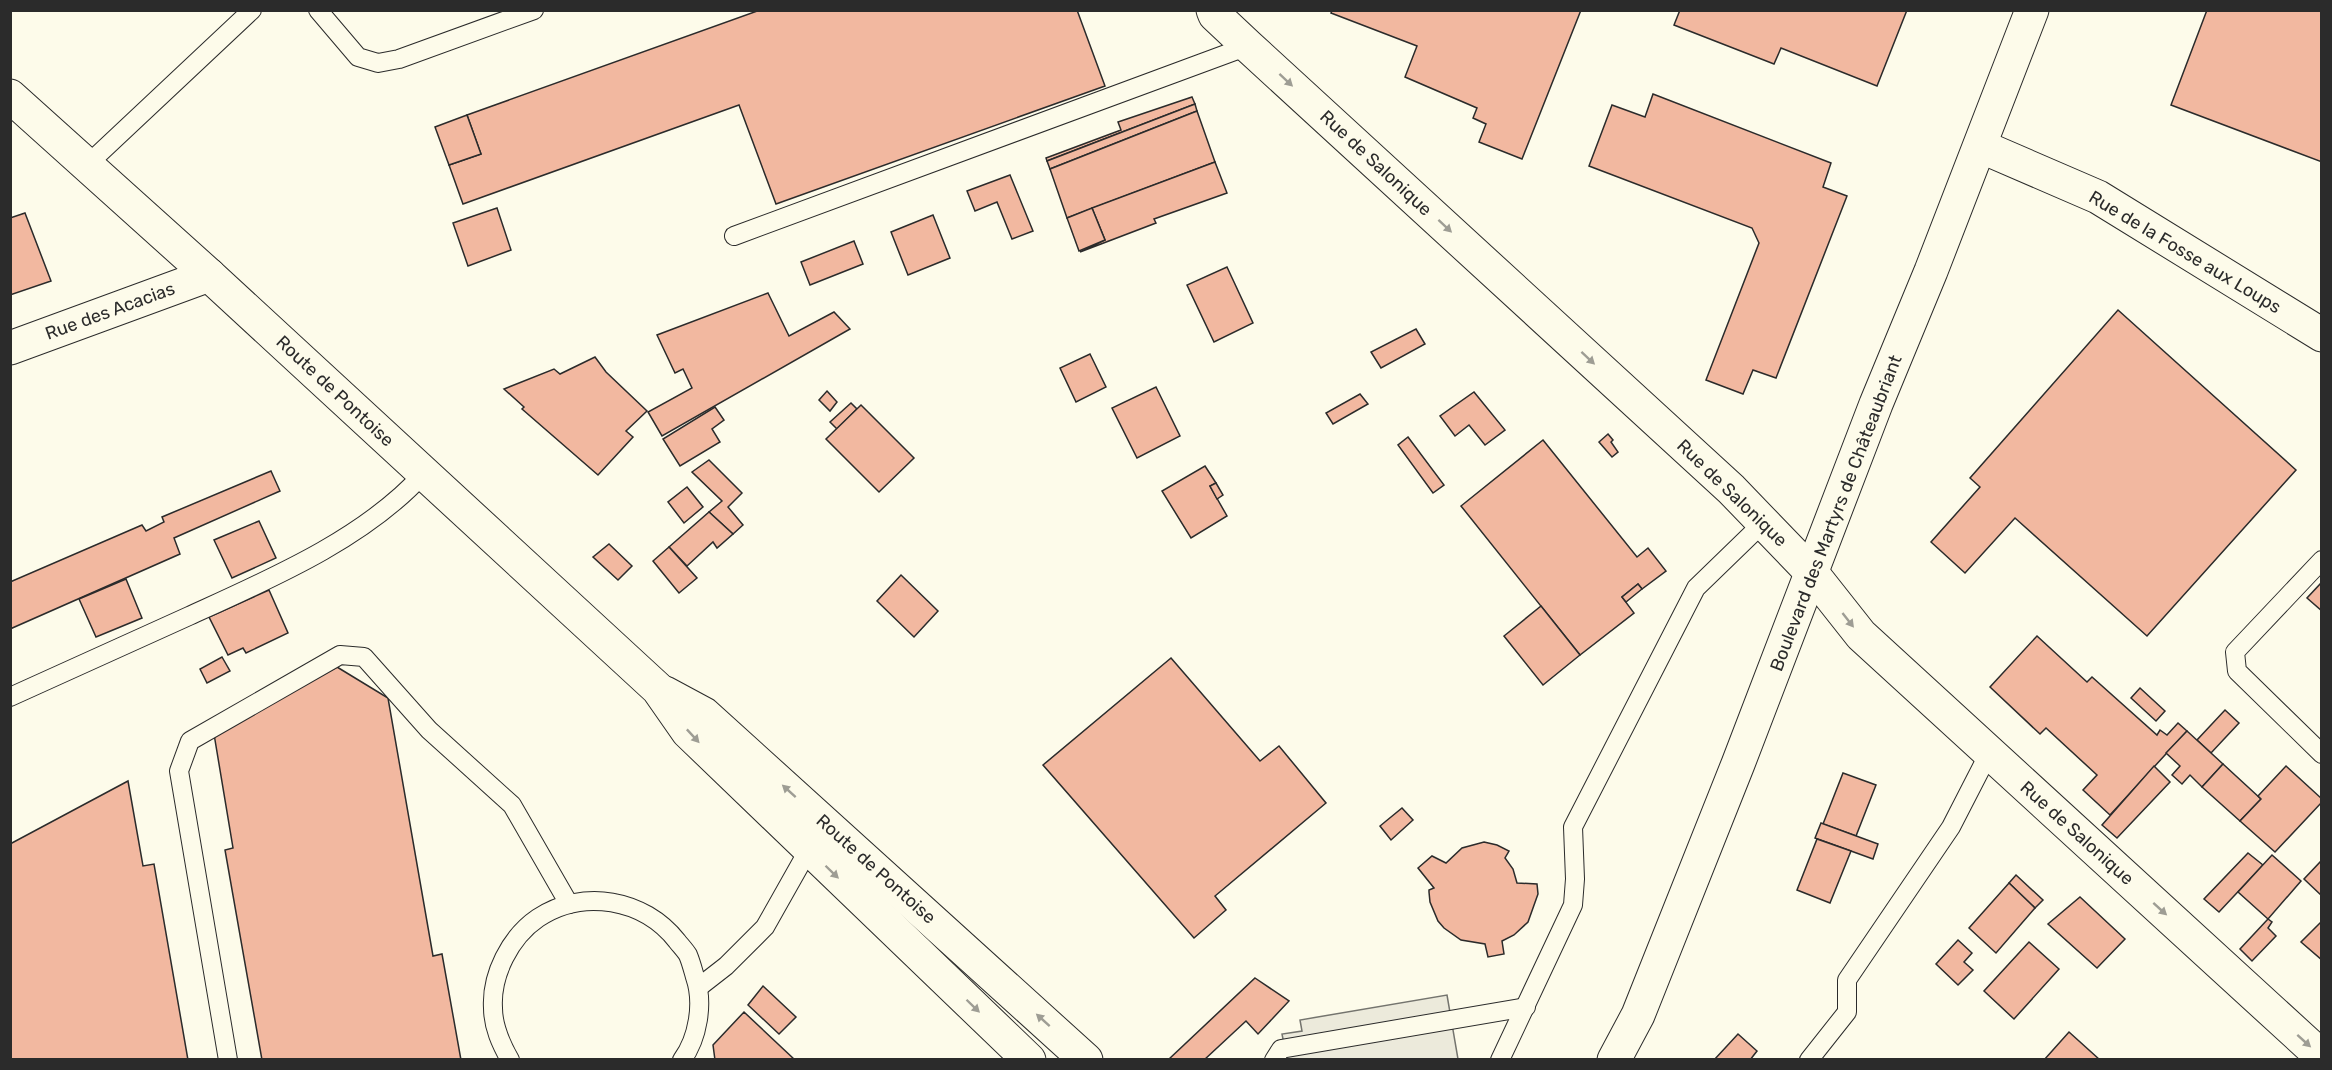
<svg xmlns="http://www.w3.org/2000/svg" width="2332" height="1070" viewBox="0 0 2332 1070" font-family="Rubik,sans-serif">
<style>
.parking{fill:#eceadb;stroke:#74746e;stroke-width:1.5}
.building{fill:#f2b8a0;stroke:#2b2b2b;stroke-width:1.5}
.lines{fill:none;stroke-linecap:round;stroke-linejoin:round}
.service-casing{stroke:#2b2b2b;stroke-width:20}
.minor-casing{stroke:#2b2b2b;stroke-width:35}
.secondary-casing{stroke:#2b2b2b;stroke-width:35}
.primary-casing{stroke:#2b2b2b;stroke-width:35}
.service{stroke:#fdfbea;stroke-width:18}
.minor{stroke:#fdfbea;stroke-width:33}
.secondary{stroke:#fdfbea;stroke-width:33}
.primary{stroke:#fdfbea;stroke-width:33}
.oneway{fill:#9e9d94}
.labels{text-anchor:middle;stroke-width:4.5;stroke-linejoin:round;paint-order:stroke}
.street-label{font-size:18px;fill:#2b2b2b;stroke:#fdfbea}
</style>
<rect width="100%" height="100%" fill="#fdfbea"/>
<path class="parking" d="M1447,995l11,64h-171l-5,-25 20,-3 -2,-11z"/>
<g class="building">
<path d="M760,10h317l28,76 -329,118 -37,-99 -276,99 -14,-39 32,-11 -14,-39z"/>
<path d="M1332,10h249l-59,149 -43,-17 7,-18 -13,-6 4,-10 -72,-31 12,-31 -86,-33z"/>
<path d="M1680,10h227l-30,76 -96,-38 -7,16 -100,-39z"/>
<path d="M2207,10h115v152l-151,-57z"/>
<path d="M1653,94l178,69 -8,24 24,9 -71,182 -23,-8 -10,24 -37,-14 53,-137 -7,-15 -163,-62 23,-61 33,12z"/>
<path d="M1192,97l3,7 -148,57 -1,-3 75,-28 -3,-8z"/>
<path d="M1195,104l2,7 -147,58 -3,-8z"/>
<path d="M1197,111l18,51 -148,56 -17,-49z"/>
<path d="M467,115l14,39 -32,11 -14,-38z"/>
<path d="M1215,162l12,31 -73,26 2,4 -76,29 25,-12 -13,-32z"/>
<path d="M1010,175l23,56 -21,8 -15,-37 -22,9 -8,-20z"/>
<path d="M497,208l14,42 -43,16 -15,-43z"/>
<path d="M1092,208l13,32 -26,11 -12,-33z"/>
<path d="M25,213l26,68 -41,14v-77z"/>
<path d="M933,215l17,43 -42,17 -17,-43z"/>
<path d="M854,241l9,23 -53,21 -9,-23z"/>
<path d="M1227,267l26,56 -39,19 -27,-57z"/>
<path d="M768,293l21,43 45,-24 16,17 -188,107 -14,-24 44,-24 -9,-19 -8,4 -18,-38z"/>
<path d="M2118,310l178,160 -149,166 -132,-118 -50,55 -34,-31 49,-55 -10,-9z"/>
<path d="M1416,329l9,15 -44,24 -10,-16z"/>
<path d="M1090,354l16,33 -30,15 -16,-34z"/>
<path d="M595,357l11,15 41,39 -21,20 7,6 -35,38 -76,-66 2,-2 -20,-18 50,-20 6,5z"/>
<path d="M1156,387l24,49 -43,22 -25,-50z"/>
<path d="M827,391l10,11 -7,9 -11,-11z"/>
<path d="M1474,392l31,38 -20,15 -16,-20 -14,11 -15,-20z"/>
<path d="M1360,394l8,10 -35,20 -7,-11z"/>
<path d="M851,403l6,6 -20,20 -7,-7z"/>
<path d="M861,405l53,53 -35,34 -53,-53z"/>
<path d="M715,407l9,13 -12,9 8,13 -40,24 -17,-27z"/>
<path d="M1608,434l5,6 -2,2 7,10 -6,5 -13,-15z"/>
<path d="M1408,437l36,48 -11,8 -35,-48z"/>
<path d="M1543,440l94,117 11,-9 18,23 -24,18 -4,-5 -16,13 12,16 -54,42 -119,-149z"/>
<path d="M709,460l33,33 -14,14 15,18 -10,9 -24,-22 13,-11 -30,-29z"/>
<path d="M1205,466l11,17 -6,3 17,30 -36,22 -29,-47z"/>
<path d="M271,471l9,20 -106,47 6,16 -170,75v-47l132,-57 4,6 18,-9 -2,-5z"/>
<path d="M1216,483l7,12 -6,4 -7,-13z"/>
<path d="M687,487l16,20 -19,16 -16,-21z"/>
<path d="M709,512l24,22 -16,14 -4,-6 -26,24 -18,-19z"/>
<path d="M259,521l17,37 -44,20 -18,-38z"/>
<path d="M609,544l23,22 -14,14 -25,-23z"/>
<path d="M669,547l28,31 -18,15 -26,-32z"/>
<path d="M901,575l37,36 -24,26 -37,-36z"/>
<path d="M126,579l16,39 -46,19 -17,-38z"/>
<path d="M2322,582v29l-15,-13z"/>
<path d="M1638,584l4,5 -16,13 -4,-5z"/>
<path d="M269,590l19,43 -42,20 -3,-5 -15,7 -19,-38z"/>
<path d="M1541,606l39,49 -37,30 -39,-49z"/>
<path d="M2037,636l50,46 5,-5 65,58 3,-5 7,5 11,-12 9,8 -77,84 -27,-25 14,-15 -51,-47 -6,6 -50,-47z"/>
<path d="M222,657l8,14 -23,12 -7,-14z"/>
<path d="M1171,658l89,103 19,-15 47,57 -111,93 11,14 -32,28 -151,-173z"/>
<path d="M337,667l51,31 45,258 9,-2 19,106h-199l-37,-210 8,-2 -19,-114z"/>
<path d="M2140,688l25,23 -9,10 -25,-23z"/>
<path d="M2225,710l14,13 -28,30 -14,-13z"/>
<path d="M2187,731l36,33 -21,23 -12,-12 -8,9 -10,-9 8,-9 -14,-13z"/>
<path d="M2223,764l38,35 -21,22 -38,-34z"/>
<path d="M2154,766l16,16 -53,56 -15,-13z"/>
<path d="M2286,766l36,33v3l-47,50 -35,-31 21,-22 -3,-3z"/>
<path d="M1843,773l33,12 -20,51 -33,-12z"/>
<path d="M128,781l15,85 11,-2 34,196h-178v-216z"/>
<path d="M1402,808l11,12 -22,20 -11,-14z"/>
<path d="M1821,823l57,21 -5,15 -58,-21z"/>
<path d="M1817,839l34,12 -21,52 -33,-13z"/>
<path d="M1484,842l13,3 12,6 -4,7 8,11 4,14 20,1 1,10 -10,28 -14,13 -12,6 2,13 -16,3 -3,-13 -24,-4 -17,-12 -6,-7 -8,-19 -1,-10v-2l5,-2 -16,-20 14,-12 14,7 16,-15z"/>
<path d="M2248,853l15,12 -44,47 -15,-13z"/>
<path d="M2272,855l29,26 -33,38 -30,-27z"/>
<path d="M2322,860v36l-18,-17z"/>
<path d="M2016,875l27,25 -8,8 -26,-25z"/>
<path d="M2009,883l26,25 -39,45 -27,-25z"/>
<path d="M2080,897l45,42 -28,29 -49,-44z"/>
<path d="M2268,919l4,3 -4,6 8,8 -24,25 -12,-12z"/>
<path d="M2322,921v39l-21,-18z"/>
<path d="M1958,940l14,13 -8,9 9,8 -15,15 -22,-21z"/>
<path d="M2029,942l30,27 -45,50 -30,-28z"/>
<path d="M1255,978l34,23 -31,33 -12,-13 -42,39h-36z"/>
<path d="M763,986l33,31 -17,17 -31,-29z"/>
<path d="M744,1012l51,48h-80l-2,-15z"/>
<path d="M2069,1032l31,28h-56z"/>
<path d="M1738,1034l19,17 -7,9h-36z"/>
</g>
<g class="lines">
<g class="service-casing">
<g id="service">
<path d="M318,10l40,47 20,6 21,-4 135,-49"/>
<path d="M87,165l165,-155"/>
<path d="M734,236l514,-190"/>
<path d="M2322,560l-87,92 2,19 85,83"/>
<path d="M10,697c60,-27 119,-54 179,-81 79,-36 176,-77 235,-143"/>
<path d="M699,987l27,-21 39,-39 44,-78"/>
<path d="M228,1060l-49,-289 11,-30 150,-86 24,2 65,73 83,75 57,99"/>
<path d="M510,1060c-9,-16 -17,-33 -17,-52 -2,-33 17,-71 45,-90 45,-30 106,-19 139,23 3,4 8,9 11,14 3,7 5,15 7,22 9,26 3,61 -13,83"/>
<path d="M1274,1060l7,-11 245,-42"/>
<path d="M1500,1060l73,-155 2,-26 -2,-52 123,-239 67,-65"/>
<path d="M1809,1060l38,-48v-32l104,-153 38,-74"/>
</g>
</g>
<g class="minor-casing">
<g id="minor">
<path d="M1213,10l2,5 33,31 483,443 81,84 49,62 461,422"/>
<path d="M1980,146l118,51 224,138"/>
<path d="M10,348l199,-73"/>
</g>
</g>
<g class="secondary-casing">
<path id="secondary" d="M1614,1060l24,-45 100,-251 138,-360 55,-133 101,-261"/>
</g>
<g class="primary-casing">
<g id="primary">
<path d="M10,96l199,179 449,414 30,43 341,328"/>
<path d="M665,693l39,21 382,346"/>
</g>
</g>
<use href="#service" class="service"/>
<use href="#minor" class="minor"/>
<use href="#secondary" class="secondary"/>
<use href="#primary" class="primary"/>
</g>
<defs><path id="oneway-solid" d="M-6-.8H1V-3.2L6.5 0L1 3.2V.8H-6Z" transform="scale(1.5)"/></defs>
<g class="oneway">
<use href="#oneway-solid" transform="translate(1286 80) rotate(43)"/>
<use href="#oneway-solid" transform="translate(1445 226) rotate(43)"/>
<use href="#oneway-solid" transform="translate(1588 358) rotate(43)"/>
<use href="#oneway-solid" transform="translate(1848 620) rotate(52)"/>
<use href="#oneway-solid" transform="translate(693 736) rotate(47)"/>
<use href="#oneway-solid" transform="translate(789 791) rotate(-138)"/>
<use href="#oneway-solid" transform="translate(832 872) rotate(44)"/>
<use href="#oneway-solid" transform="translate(2160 909) rotate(42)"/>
<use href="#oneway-solid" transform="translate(973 1006) rotate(44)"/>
<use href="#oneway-solid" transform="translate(1043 1020) rotate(-138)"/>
<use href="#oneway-solid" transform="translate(2304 1041) rotate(42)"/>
</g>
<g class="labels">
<g class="street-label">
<text transform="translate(1376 163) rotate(43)" y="6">Rue de Salonique</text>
<text transform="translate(2185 252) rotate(31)" y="6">Rue de la Fosse aux Loups</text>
<text transform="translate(110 311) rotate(-20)" y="6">Rue des Acacias</text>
<text transform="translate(335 391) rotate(43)" y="6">Route de Pontoise</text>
<text transform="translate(1732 493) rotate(44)" y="6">Rue de Salonique</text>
<text transform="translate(1836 513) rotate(-69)" y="6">Boulevard des Martyrs de Châteaubriant</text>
<text transform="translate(2077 833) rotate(42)" y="6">Rue de Salonique</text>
<text transform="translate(876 869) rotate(42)" y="6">Route de Pontoise</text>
</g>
</g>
<rect width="2332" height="1070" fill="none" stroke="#2b2b2b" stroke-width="24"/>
</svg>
